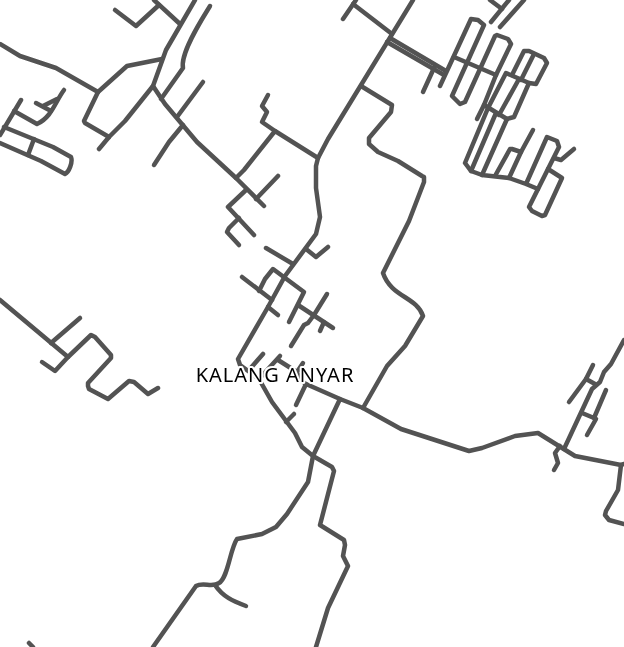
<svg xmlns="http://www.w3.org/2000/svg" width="624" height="647" viewBox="0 0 624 647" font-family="'Noto Sans',sans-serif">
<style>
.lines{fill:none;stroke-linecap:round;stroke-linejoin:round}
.street{stroke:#535353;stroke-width:4.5}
.labels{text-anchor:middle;stroke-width:4;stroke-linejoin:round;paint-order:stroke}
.quarter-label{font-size:20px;letter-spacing:1px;fill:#000;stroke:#fff}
</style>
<rect width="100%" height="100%" fill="#fff"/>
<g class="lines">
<g class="street">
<path d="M154,0l26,24"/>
<path d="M490,0l12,9"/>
<path d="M353,4l39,30"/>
<path d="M115,10l21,16 23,-21"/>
<path d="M343,19l13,-19"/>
<path d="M491,22l18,-22"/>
<path d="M500,27l24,-27"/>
<path d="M390,38l56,33"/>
<path d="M387,42l57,33"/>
<path d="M0,44l20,12 36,12 42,24 29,-26 35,-7"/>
<path d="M454,57l42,18 -12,30 23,14 -25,56 27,3 12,-26 -9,-3h-2l-15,27"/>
<path d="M512,75l12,-24h5l15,7 3,5 -11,21 -7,-1"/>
<path d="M521,80l13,-26"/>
<path d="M153,86l12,18 32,38 39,36 8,-8 31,-39 43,27"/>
<path d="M361,86l31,19 -1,7 -22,26v6l9,8 20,9 24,15 2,1v5l-15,39 -26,52c8,24 34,24 40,43l-18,30 -18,20 -24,42"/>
<path d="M440,86l31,-67 7,1 6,5 -32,71 8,8 5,-2 30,-66 2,-1 11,4 3,5 -15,31"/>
<path d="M98,92l-14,29 1,2 24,14"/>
<path d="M423,92l11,-24"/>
<path d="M268,95l-6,11 5,6 -5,10 13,9"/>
<path d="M161,99l22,-31c-3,-15 19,-49 27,-62"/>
<path d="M36,103l15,8"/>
<path d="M43,106l14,-7"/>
<path d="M14,111l23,13c15,-7 18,-22 27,-34"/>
<path d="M499,115l20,-36"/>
<path d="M177,117l26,-35"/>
<path d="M477,119l7,-14"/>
<path d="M0,135l21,-35"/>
<path d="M0,143l41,18 24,13c4,-2 8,-12 6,-17l-18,-10 -49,-20"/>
<path d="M99,149l10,-12 16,-16 28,-35 13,-36 29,-50"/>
<path d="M521,152l12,-22"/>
<path d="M28,155l6,-16"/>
<path d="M554,158l7,2 13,-11"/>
<path d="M154,165l15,-23 14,-17"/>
<path d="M471,171l-6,-8 23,-55 18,-35 23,10 -15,34 -7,2"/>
<path d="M482,175l-11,-4 25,-58"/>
<path d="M236,178l28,28"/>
<path d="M509,178l17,6 21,-47 10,4 2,6 -21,42 -12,-5"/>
<path d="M538,189l-9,18 3,4 10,5 3,-1 17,-37 -14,-9"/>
<path d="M246,190l-18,17 26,28"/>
<path d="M256,199l22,-23"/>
<path d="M239,245l-12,-13 2,-4 10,-10"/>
<path d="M266,248l27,16"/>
<path d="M306,249l10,8 12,-10"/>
<path d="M242,277l30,23"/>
<path d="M259,291l6,-12 8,-10 31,23 -15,30"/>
<path d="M0,300l68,57 23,-22 4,2 16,18v3l-23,25v3l1,3 19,10 21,-18 5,1 14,12 10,-6"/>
<path d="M298,305l35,23"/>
<path d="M268,307l10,8"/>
<path d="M320,331l4,-9"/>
<path d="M51,343l29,-25"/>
<path d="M291,346l13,-21 4,-2 6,-8 13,-21"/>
<path d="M278,360l19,12"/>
<path d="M42,362l13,9 13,-14"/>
<path d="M303,363l-6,9 3,8 6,4"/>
<path d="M593,365l-7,14 9,5"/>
<path d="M249,370l14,-16"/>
<path d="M259,379l21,-23"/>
<path d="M569,402l17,-23"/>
<path d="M296,405l10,-21 34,15"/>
<path d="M582,413l12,5 12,-28"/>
<path d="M286,422l8,-8"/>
<path d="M587,435l9,-16 -2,-1"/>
<path d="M564,449l28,-60 8,-7 4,-10 7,-8 13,-24"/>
<path d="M621,465l-3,25 -12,21 -1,4 4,5 15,4"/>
<path d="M554,470l4,-7 -3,-10 5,-7"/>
<path d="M215,585c8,12 18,16 31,21"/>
<path d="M29,643l4,4"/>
<path d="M153,647l43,-61c7,-4 17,2 23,-3 9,-5 11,-34 18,-44l25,-5 14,-7 11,-13 21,-32 5,-26 -11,-9 -7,-14 -23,-31 -13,-23 -19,-14 -2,-6 30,-52 17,-31 31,-42 4,-17 -4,-29v-22l2,-8 10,-19 85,-139"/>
<path d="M316,647l12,-39 20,-42 -5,-10 2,-11 -1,-5 -24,-15 14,-54 -2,-4 -19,-11 27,-57 23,9 38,21 68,22 13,-3 33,-12 23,-3 37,23 46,9 3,-1"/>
</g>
</g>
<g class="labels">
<g class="quarter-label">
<text x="275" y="382">KALANG ANYAR</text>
</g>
</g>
</svg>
